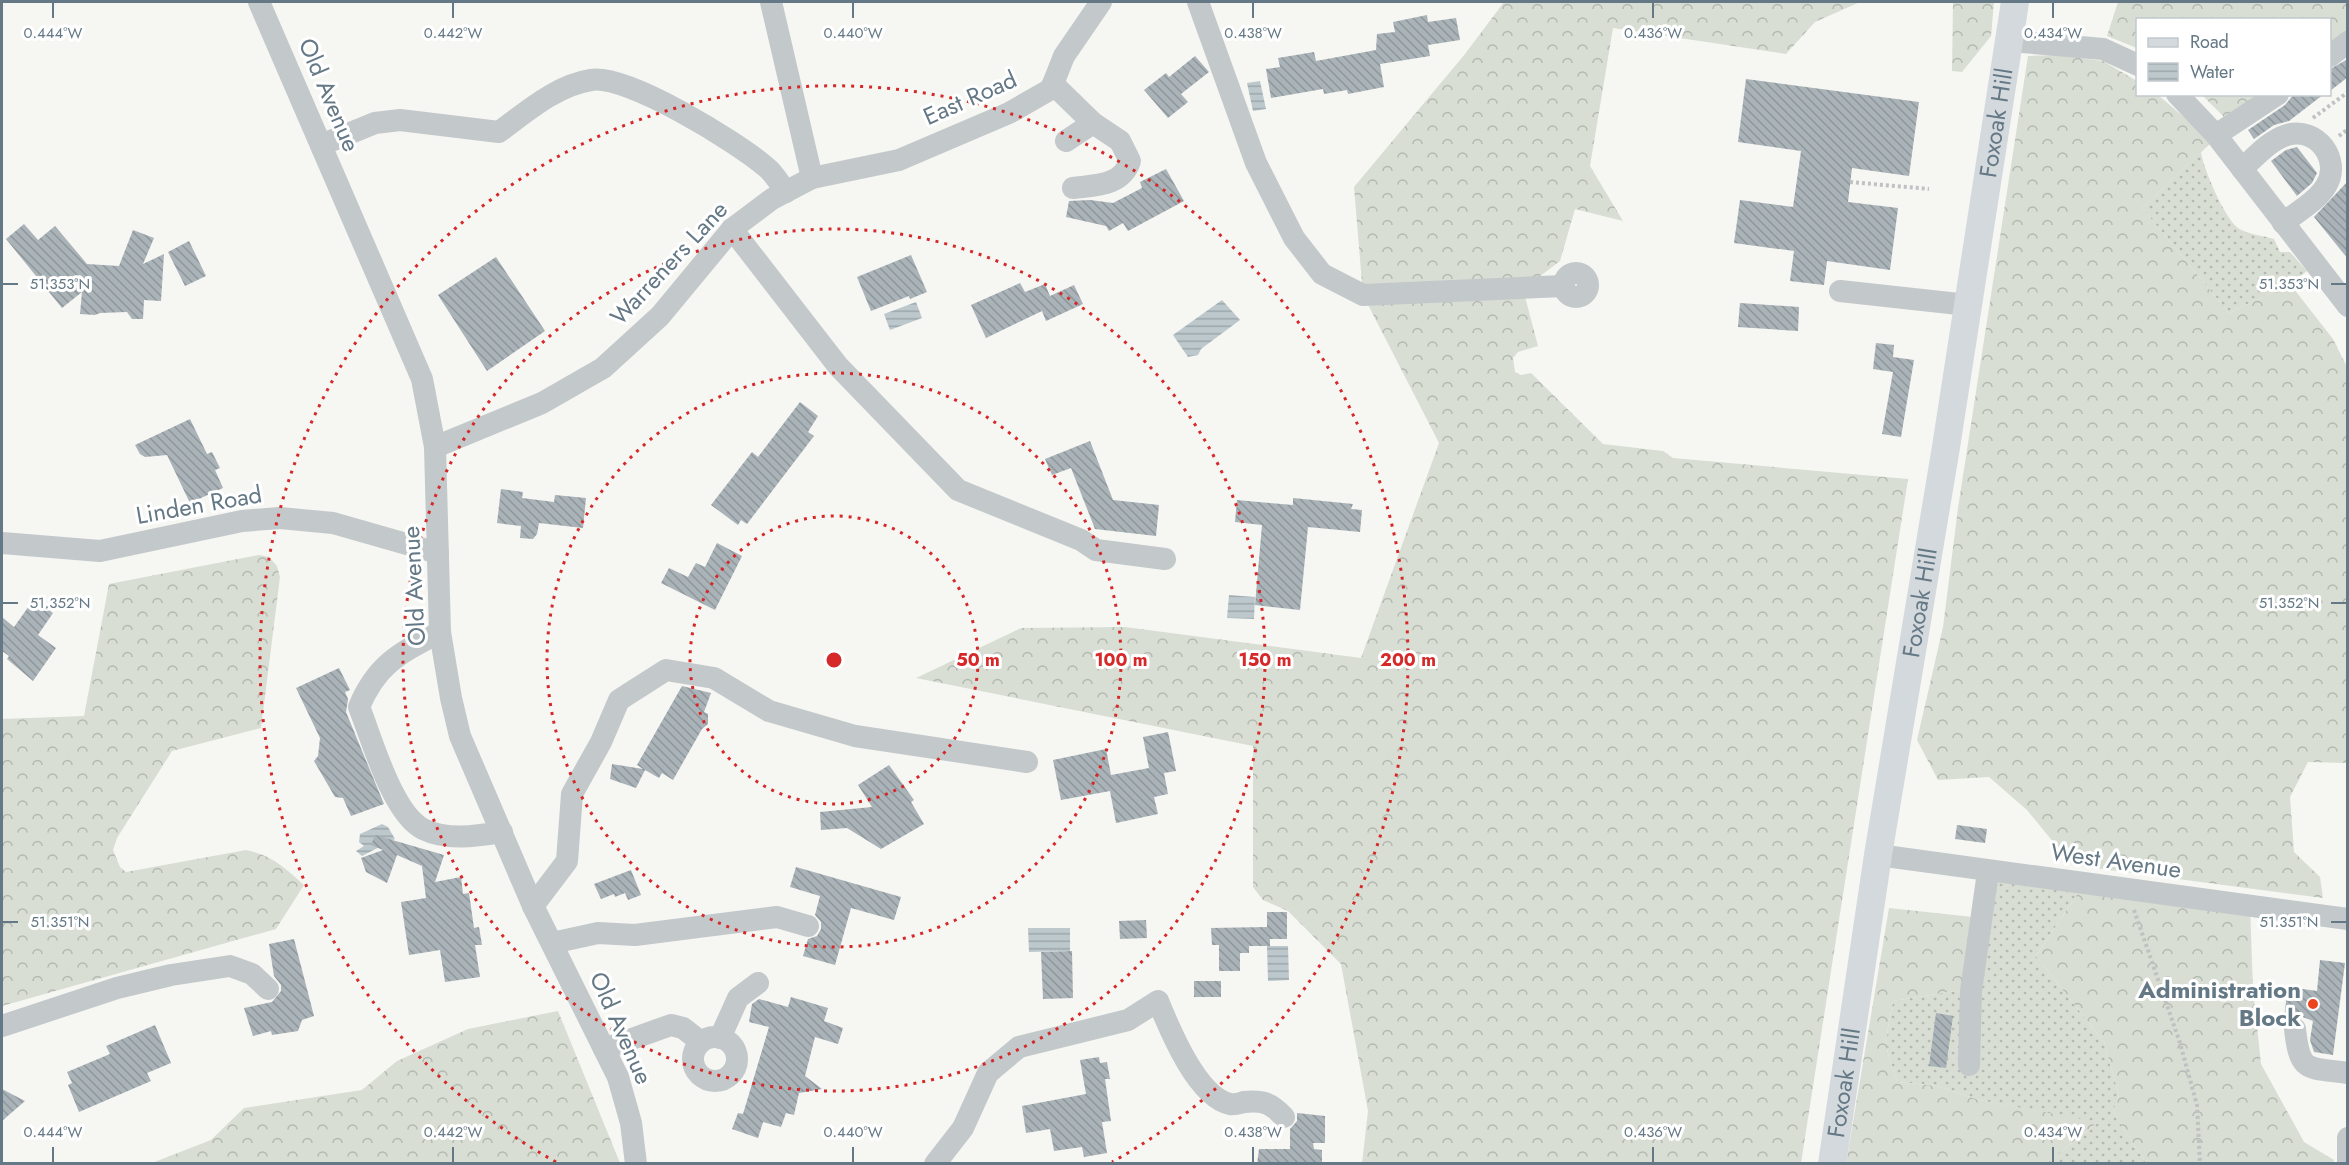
<svg xmlns="http://www.w3.org/2000/svg" width="2349" height="1165" viewBox="0 0 2349 1165" font-family="Jost,sans-serif">
<style>
.grass{fill:url(#grass-dots)}
.forest{fill:url(#forest-crowns)}
.water{fill:url(#water-rules)}
.building{fill:url(#building-back-hatch)}
.lines{fill:none;stroke-linecap:round;stroke-linejoin:round}
.path{stroke:#bfc1c3;stroke-width:4;stroke-dasharray:3 3;stroke-linecap:butt}
.minor{stroke:#c3c8ca;stroke-width:22}
.major{stroke:#d4d9dd;stroke-width:28}
.ticks{fill:none;stroke:#647885;stroke-width:2}
.ring{fill:none;stroke:#d62828;stroke-width:3;stroke-dasharray:3 6}
.poi-dot{fill:#ec451d;stroke:#fff;stroke-width:2}
.labels{text-anchor:middle;stroke-width:6;stroke-linejoin:round;paint-order:stroke}
.street-label{font-size:24px;fill:#647885;stroke:#fff}
.poi-label{font-size:24px;font-weight:bold;fill:#647885;stroke:#fff;text-anchor:end}
.ticks-label{font-size:15px;text-anchor:middle;fill:#647885;stroke:#fff;stroke-width:6;stroke-linejoin:round;paint-order:stroke}
.centre{fill:#d62828;stroke:#fff;stroke-width:3}
.ring-label{font-size:18px;text-anchor:middle;font-weight:bold;fill:#d62828;stroke:#fff;stroke-width:6;stroke-linejoin:round;paint-order:stroke}
</style>
<defs>
<pattern id="grass-dots" width="8" height="8" patternUnits="userSpaceOnUse" patternTransform="scale(1.5)"><rect width="8" height="8" fill="#d8ded3"/><path d="M2 2h.1M6 6h.1" fill="none" stroke="#b3b9b1" stroke-width="1.8" stroke-linecap="round"/></pattern>
<pattern id="forest-crowns" width="20" height="18" patternUnits="userSpaceOnUse" patternTransform="scale(1.5)"><rect width="20" height="18" fill="#d8ded3"/><path d="M2 6a3 3 0 1 1 6 0M12 15a3 3 0 1 1 6 0" fill="none" stroke="#b3b9b1"/></pattern>
<pattern id="water-rules" width="6" height="5" patternUnits="userSpaceOnUse" patternTransform="scale(1.5)"><rect width="6" height="5" fill="#bcc8cc"/><path d="M0 2.5h6" fill="none" stroke="#9ca7ab"/></pattern>
<pattern id="building-back-hatch" width="6" height="6" patternUnits="userSpaceOnUse" patternTransform="scale(1.5)"><rect width="6" height="6" fill="#aab3b8"/><path d="M-1 5l2 2M0 0l6 6M5-1l2 2" fill="none" stroke="#8e969b"/></pattern>
</defs>
<rect width="100%" height="100%" fill="#f6f6f3"/>
<g class="grass">
<path d="M2201,152c2,16 24,67 37,76 8,6 26,8 36,11l6,13h10l17,19 -17,13 -61,29 -87,-105z"/>
<path d="M2000,873l84,11 -48,72 68,86 15,53 -6,17 33,51h-99l50,-40 -118,-23 -42,-14 -39,-4c-16,-36 -12,-43 -5,-81l68,-11z"/>
</g>
<g class="forest">
<path d="M1504,2h356l-45,20 -29,32 -173,-26 -23,138 33,55 -48,-12 -15,52 -37,28 15,57 -20,6 -5,6 2,14 6,3 10,-2 72,71 60,7 10,7 235,21 -107,684h-439l6,-52 -27,-147 -53,-53 -25,-11 -10,-13v-141l-337,-68 105,-50 104,-1 236,31 78,-215 -76,-148 -9,-108 111,-133z"/>
<path d="M1953,2h41l-3,34 -29,36 -10,-1z"/>
<path d="M2118,2h229v35l-17,14v-31h-192l-1,28 -30,-12z"/>
<path d="M2058,55l45,6 34,20 1,13 20,1 41,35 12,13 -69,65 87,105 61,-29 43,55 13,26 1,398 -39,-1 -18,35 4,55 26,25 3,21 -251,-33 -45,-55 -38,-33 -51,3 -21,-40 26,-113 15,-119 70,-452z"/>
<path d="M2202,95h72l-41,31z"/>
<path d="M259,555l10,2 8,9 3,11 -19,151 -89,23 -55,87 -4,12 7,17 6,5 120,-22c26,5 39,18 58,35l-28,44 -274,77v-287l82,-3 25,-132z"/>
<path d="M2084,884l166,22 3,83 8,75 43,78 30,18 -1,3h-187l-33,-51 6,-17 -15,-53 -68,-86z"/>
<path d="M1889,908l84,9 -12,73 -68,11c-7,38 -11,45 5,81l39,4 42,14 119,22 -51,41 -201,1z"/>
<path d="M558,1011l62,152h-468l59,-23 33,-32 118,-18 35,-29 71,-32z"/>
</g>
<g class="water">
<path d="M1260,81l6,28 -13,2 -6,-28z"/>
<path d="M1222,300l18,20 -39,29 -3,6 -10,2 -15,-22z"/>
<path d="M916,302l6,16 -32,12 -6,-16z"/>
<path d="M1229,595l26,2 -1,22 -27,-1z"/>
<path d="M382,824l6,3 7,12 -33,17 -6,-5 8,-5 -5,-4 1,-8z"/>
<path d="M1028,928h42v23l-41,1z"/>
<path d="M1267,946h21l1,34 -21,1z"/>
</g>
<g class="building">
<path d="M1427,15l1,7 28,-4 4,22 -32,5 2,11 -50,8 4,23 -36,7 -1,-4 -23,4 -1,-5 -52,9 -5,-29 14,-2 -2,-9 36,-6 2,9 60,-11 1,-16 18,-2 -2,-10z"/>
<path d="M1195,56l14,16 -28,22 7,8 -20,16 -24,-28 22,-17 3,4z"/>
<path d="M2348,59v18l-18,14v-22z"/>
<path d="M1746,79l173,23 -10,74 -57,-8 -4,34 50,6 -8,62 -63,-9 -3,24 -34,-4 4,-30 -60,-8 6,-43 53,7 8,-56 -63,-9z"/>
<path d="M2294,94h30l-35,27 -15,4 -20,14 -6,-9 37,-25z"/>
<path d="M2297,147l20,26 -5,10 -15,13 -26,-35 15,-11z"/>
<path d="M1166,169l18,32 -56,30 -5,-8 -14,8 -3,-5 -40,-9 3,-16 21,-1 23,3 29,-15 -2,-6z"/>
<path d="M2348,181v78l-34,-42z"/>
<path d="M24,224l14,16 17,-14 32,38 32,2 14,-36 21,8 -11,26 21,-10 -3,47 -17,-1 -1,19h-11l-5,-7 -27,1 -5,2 -15,-1 2,-22 -20,16 -56,-69z"/>
<path d="M189,241l17,35 -21,10 -17,-34z"/>
<path d="M911,255l16,37 -17,7 -1,-3 -38,15 -14,-34z"/>
<path d="M496,257l49,74 -58,40 -49,-76z"/>
<path d="M1020,283l5,9 20,-8 5,12 24,-11 9,19 -37,17 -4,-10 -56,27 -15,-33z"/>
<path d="M1740,303l59,4 -1,24 -60,-4z"/>
<path d="M1876,343l18,2 -1,12 21,3 -13,77 -19,-3 11,-62 -20,-3z"/>
<path d="M800,402l18,14 -10,16 6,4 -67,88 -6,-4 -3,5 -27,-20 41,-53 6,5z"/>
<path d="M190,419l17,35 5,-2 8,16 -5,2 8,18 -33,15 -23,-48 -22,2 -5,-3 -5,-9z"/>
<path d="M1090,441l23,59 46,5 -3,31 -61,-7 -24,-61 -19,7 -7,-16z"/>
<path d="M501,489l22,3 -1,6 32,4 1,-7 31,3 -3,30 -44,-5 -2,11 -4,5 -13,-1 1,-12 -24,-3z"/>
<path d="M1293,498l60,6 -2,5 11,1 -2,22 -52,-5 -8,83 -45,-5 7,-80 -27,-3 2,-22 56,5z"/>
<path d="M717,543l25,13 -27,54 -54,-27 8,-15 19,9 8,-14 9,4z"/>
<path d="M34,599l19,14 -15,22 18,13 -23,33 -26,-22 2,-3 -7,-5v-34l12,10z"/>
<path d="M339,668l11,22 -5,2 3,7 -2,13 38,92 -33,12 -8,-18 -8,-1 -21,-36 4,-5 2,-18 -24,-50z"/>
<path d="M682,686l29,7 -7,19 4,2v10l-6,5 -29,51 -11,-7 -3,5 -14,-8 -9,18 -26,-9 2,-15 31,5 -6,-4z"/>
<path d="M1168,732l8,39 -12,2 4,21 -14,3 4,17 -42,9 -6,-32 -49,9 -8,-40 53,-11 5,26 38,-7 -6,-31z"/>
<path d="M889,765l25,35 -3,2 13,22 -43,25 -34,-21 -26,2 -1,-18 52,-5 -14,-22z"/>
<path d="M1957,825l30,4 -2,14 -30,-4z"/>
<path d="M375,835l69,20 -9,27 26,-5 2,17 6,-1 5,35 5,-1 3,18h-7l5,32 -35,5 -5,-32 -31,5 -8,-53 25,-4 -4,-32 -25,-11 -10,28 -21,-11 -5,-14 22,-8 -12,-5z"/>
<path d="M796,867l105,30 -7,23 -43,-12 -16,57 -32,-9 5,-17 9,-3 4,-7v-7l-6,-7 5,-19 -30,-9z"/>
<path d="M631,870l10,25 -13,5 -3,-7 -10,4 -1,-3 -13,5 -7,-15z"/>
<path d="M1267,912h20v27h-17v7h-21v7h-9v18h-21v-26h-7l-1,-17 56,-1z"/>
<path d="M1146,920l1,18 -27,1 -1,-18z"/>
<path d="M294,939l20,77 -12,4 -4,11 -26,4 -1,-4 -18,5 -9,-28 28,-6 9,-11v-6l-7,-9 -5,-32z"/>
<path d="M1072,951l1,47 -30,1 -2,-47z"/>
<path d="M2320,960l25,3 -12,92 -19,-3 -4,-12 3,-19 -13,-5 -16,1 4,-30 29,4z"/>
<rect x="1194" y="981" width="27" height="16"/>
<path d="M791,997l37,11 -4,13 19,7 -5,16 -23,-7 -10,39 17,13 -23,4 -5,22 -8,-2 -5,14 -18,-5 -5,16 -26,-9 6,-16 5,1 26,-87 -20,-5 3,-18 7,-5 29,8z"/>
<path d="M1936,1013l17,3 -7,52 -17,-2z"/>
<path d="M155,1025l16,38 -24,10 4,8 -72,31 -11,-27 4,-2 -5,-11 43,-18 -4,-8z"/>
<path d="M1099,1057l1,6 7,-1 3,17h-5l6,42 -9,1 5,31 -23,4 -2,-10 -28,4 -4,-22 -24,4 -4,-27 64,-12 -6,-34z"/>
<path d="M2,1089l23,12 -23,20z"/>
<path d="M1297,1113l28,3v27h-12l1,6 8,1v14h-65l2,-15h31v-20l7,-8z"/>
</g>
<g class="lines">
<g class="path">
<path d="M2313,118l35,-26"/>
<path d="M2339,136l9,-7"/>
<path d="M1850,182l79,7"/>
<path d="M2134,910l46,133 17,62 3,59"/>
</g>
<g class="minor">
<path d="M259,2l163,377 13,68 5,185 11,66 9,38 73,170 85,171 13,46 5,41"/>
<path d="M1198,2l58,161 38,75 28,36 41,21 200,-9"/>
<path d="M2010,41l93,8 35,16"/>
<path d="M2330,56l18,-14"/>
<path d="M1053,84l40,39 27,18 10,20c-8,25 -34,24 -57,27"/>
<path d="M2177,94l39,41 132,171"/>
<path d="M2216,135l62,-41"/>
<path d="M1066,141l27,-18"/>
<path d="M321,145l54,-22 25,-3 99,12c27,-20 58,-47 92,-52 36,-6 146,62 175,87 8,6 14,17 20,25"/>
<path d="M2242,169c13,-12 28,-29 45,-34 30,-9 55,25 39,51 -9,15 -29,26 -43,37"/>
<path d="M812,178l87,-18 110,-47 42,-24 13,-33 37,-54"/>
<path d="M732,229l106,137 120,124 123,50 15,10 69,9"/>
<circle cx="1576" cy="285" r="12"/>
<path d="M1840,291l128,14"/>
<path d="M435,447l107,-44 61,-35 57,-52 72,-87 40,-30 40,-21 -41,-176"/>
<path d="M2,543l98,8 142,-30 38,-3 53,5 105,30"/>
<path d="M440,632c-40,21 -63,32 -81,75 13,32 33,106 64,122 24,12 54,7 79,3"/>
<path d="M1878,855l470,64"/>
<path d="M533,906l34,-45 5,-67 29,-52 18,-42 47,-30 48,8 55,33 86,25 172,26"/>
<path d="M552,943l46,-10 37,2 142,-18 31,9"/>
<path d="M2,1026l115,-38 54,-13 59,-9 22,8 16,15"/>
<path d="M2295,1029c5,45 12,38 53,44"/>
<circle cx="715" cy="1059" r="22"/>
<path d="M720,1038l18,-40 20,-15"/>
<path d="M604,1049l67,-24 12,3 18,14"/>
<path d="M1969,1065l2,-74 17,-119"/>
<path d="M2348,1138v25"/>
<path d="M935,1164l28,-36 25,-55 31,-26 109,-27 30,-19c12,29 39,96 72,103 4,1 10,-1 14,-2 19,-2 27,1 40,15"/>
</g>
<path class="major" id="s1" d="M1832,1164l46,-309 68,-408 69,-445"/>
</g>
<path class="ticks" d="M53,3v15M453,3v15M853,3v15M1253,3v15M1653,3v15M2053,3v15M3,284h15M2331,284h15M3,603h15M2331,603h15M3,922h15M2331,922h15M53,1147v15M453,1147v15M853,1147v15M1253,1147v15M1653,1147v15M2053,1147v15"/>
<g class="ring">
<circle cx="834" cy="660" r="144"/>
<circle cx="834" cy="660" r="287"/>
<circle cx="834" cy="660" r="431"/>
<path d="M556 1162A574 574 0 1 1 1112 1162"/>
</g>
<circle class="poi-dot" cx="2313" cy="1004" r="6"/>
<g class="labels">
<g class="street-label">
<text transform="translate(329 95) rotate(67)" y="8">Old Avenue</text>
<text transform="translate(970 98) rotate(-24)" y="8">East Road</text>
<text dy="8" stroke="none"><textPath href="#s1" startOffset="1054">Foxoak Hill</textPath></text>
<text transform="translate(669 263) rotate(-47)" y="8">Warreners Lane</text>
<text transform="translate(199 505) rotate(-10)" y="8">Linden Road</text>
<text transform="translate(414 586) rotate(-93)" y="8">Old Avenue</text>
<text dy="8" stroke="none"><textPath href="#s1" startOffset="568">Foxoak Hill</textPath></text>
<text transform="translate(2116 861) rotate(8)" y="8">West Avenue</text>
<text transform="translate(621 1028) rotate(66)" y="8">Old Avenue</text>
<text dy="8" stroke="none"><textPath href="#s1" startOffset="82">Foxoak Hill</textPath></text>
</g>
<g class="poi-label">
<text x="2301" y="998">Administration<tspan x="2301" dy="28">Block</tspan></text>
</g>
</g>
<g class="ticks-label">
<text x="53" y="38">0.444°W</text>
<text x="453" y="38">0.442°W</text>
<text x="853" y="38">0.440°W</text>
<text x="1253" y="38">0.438°W</text>
<text x="1653" y="38">0.436°W</text>
<text x="2053" y="38">0.434°W</text>
<text x="60" y="289">51.353°N</text>
<text x="2289" y="289">51.353°N</text>
<text x="60" y="608">51.352°N</text>
<text x="2289" y="608">51.352°N</text>
<text x="60" y="927">51.351°N</text>
<text x="2289" y="927">51.351°N</text>
<text x="53" y="1137">0.444°W</text>
<text x="453" y="1137">0.442°W</text>
<text x="853" y="1137">0.440°W</text>
<text x="1253" y="1137">0.438°W</text>
<text x="1653" y="1137">0.436°W</text>
<text x="2053" y="1137">0.434°W</text>
</g>
<circle cx="834" cy="660" r="9" class="centre"/>
<g class="ring-label">
<text x="978" y="666">50 m</text>
<text x="1121" y="666">100 m</text>
<text x="1265" y="666">150 m</text>
<text x="1408" y="666">200 m</text>
</g>
<rect width="2349" height="1165" fill="none" stroke="#647885" stroke-width="6"/>
<rect x="2136" y="18" width="195" height="78" fill="#ffffff" stroke="#c1c9ce" stroke-width="1.5"/>
<rect x="2148" y="38" width="30" height="9" fill="#d4d9dd" stroke="#c1c9ce" stroke-width="1.5"/>
<text x="2190" y="48" font-size="18" fill="#647885">Road</text>
<rect x="2148" y="63" width="30" height="18" fill="url(#water-rules)" stroke="#c1c9ce" stroke-width="1.5"/>
<text x="2190" y="78" font-size="18" fill="#647885">Water</text>
</svg>
